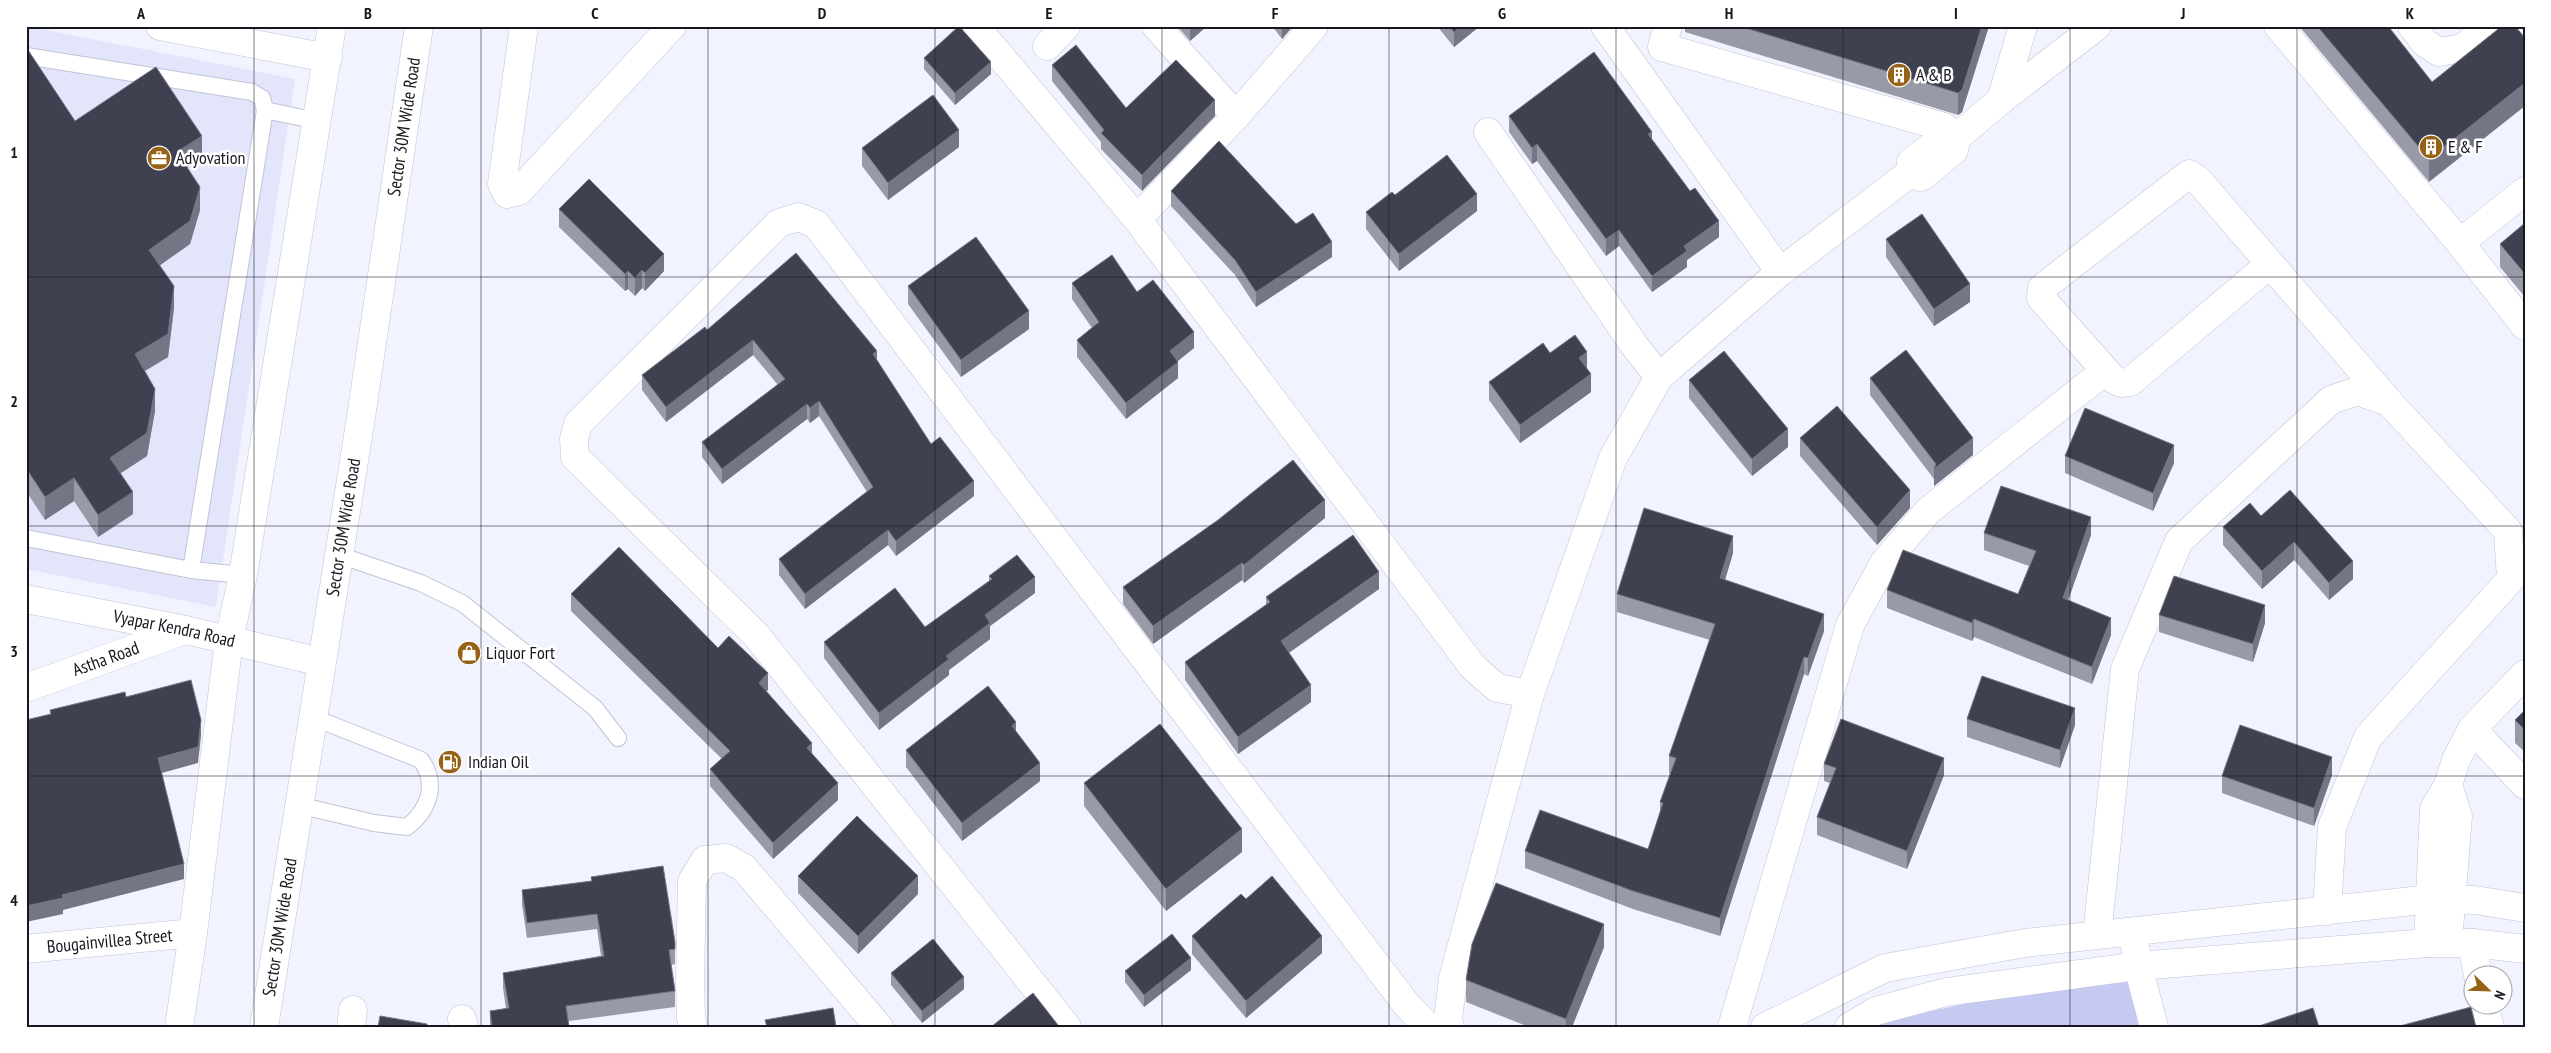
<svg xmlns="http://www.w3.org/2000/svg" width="2551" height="1053" viewBox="0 0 2551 1053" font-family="'PT Sans Narrow',sans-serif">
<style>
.built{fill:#e3e6fb}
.green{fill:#c6caf3}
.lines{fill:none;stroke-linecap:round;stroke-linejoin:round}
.lane-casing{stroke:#c1c3d7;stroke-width:18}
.street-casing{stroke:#c1c3d7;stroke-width:29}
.secondary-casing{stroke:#c1c3d7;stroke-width:29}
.lane{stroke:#fff;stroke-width:16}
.street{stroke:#fff;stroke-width:28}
.secondary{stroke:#fff;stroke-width:28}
.wall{fill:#989aa8}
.shaded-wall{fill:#747685}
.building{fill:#3f4151;stroke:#747685}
.grid{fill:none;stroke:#17181f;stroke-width:1;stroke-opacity:0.55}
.labels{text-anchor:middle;stroke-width:5;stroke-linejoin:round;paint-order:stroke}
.poi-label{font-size:18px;fill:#17181f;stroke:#fff;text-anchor:start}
.street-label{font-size:18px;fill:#17181f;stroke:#fff}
.neatline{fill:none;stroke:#17181f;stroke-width:2}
.grid-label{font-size:16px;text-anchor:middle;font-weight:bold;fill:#17181f}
</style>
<rect width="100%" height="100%" fill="#f1f3ff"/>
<path class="built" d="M26,26l269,53 -79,528 -190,-38z"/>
<path class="green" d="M2138,966l9,61h-289z"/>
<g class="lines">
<g class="lane-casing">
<g id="lane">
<path d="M26,56l226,36 10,6 3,12 -74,460 -165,-32"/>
<path d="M265,110l52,11"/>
<path d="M339,555l82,28 41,20 133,105 23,30"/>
<path d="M191,570l52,5"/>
<path d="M298,805l76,18 33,4c22,-17 31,-43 14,-67l-109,-43"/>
</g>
</g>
<g class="street-casing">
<g id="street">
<path d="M160,26l168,32"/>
<path d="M524,26l-22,158 5,10 12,-3 153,-165"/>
<path d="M975,26l162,193 336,448 24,21 33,6"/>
<path d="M1605,26l175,246"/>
<path d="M1668,26l-6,21 282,80 12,11"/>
<path d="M2278,26l182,217 65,83"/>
<path d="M2412,26l13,17 14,9 24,-4 26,-22"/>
<path d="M1047,46l19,-20"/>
<path d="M2001,100l22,-74"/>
<path d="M1236,116l78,-90"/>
<path d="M1488,132l146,213 25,32"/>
<path d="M1956,138l-2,12 -31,26 -3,1 -6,-7 -3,-8 32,-24h13l45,-38 96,-74"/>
<path d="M1137,219l99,-103 -80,-90"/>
<path d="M2460,243l65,-52"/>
<path d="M2270,264l-140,118 -9,1 -8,-4 -72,-81 1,-10 147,-114 9,6 191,222"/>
<path id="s1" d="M26,599l160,31 135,32"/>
<path id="s2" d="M26,688l159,-58"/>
<path d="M2472,729l53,56"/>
<path d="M2448,785l10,31 -10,126"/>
<path d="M2133,932l5,34 16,61"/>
<path d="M2097,935l28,-266 54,-128 152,-141 26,-9 32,11 119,129 3,48 -143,158 -36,90 -5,84"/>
<path d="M2428,943l6,-134 14,-24 8,-25 16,-31 53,-55"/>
<path d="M2472,943l6,33"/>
<path id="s3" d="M26,949l167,-16"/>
<path d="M2484,1006l6,21"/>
<path d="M462,1019l2,8"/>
<path d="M179,1027l14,-94 36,-293 14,-65 89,-549"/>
<path d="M351,1027l2,-17"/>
<path d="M693,1027l-2,-9 -1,-37 2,-100 13,-21 21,-2 18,10 135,159"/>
<path d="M1067,1027l-311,-392 -181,-178 -1,-18 4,-15 201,-201 19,-6 18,7 590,780 22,23"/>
<path d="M1450,1027l-2,-8 5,-41 77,-284 83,-236 46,-81 121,-105 134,-102"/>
<path d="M1732,1027l118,-402 34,-62 44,-52 177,-140"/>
</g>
</g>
<g class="secondary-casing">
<g id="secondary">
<path id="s4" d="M264,1027l97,-610 58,-391"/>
<path d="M1765,1027l120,-59 140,-25 406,-44 44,1 50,8"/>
<path d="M1849,1027l27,-16 70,-19 192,-26 290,-23h44l53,6"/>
</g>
</g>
<use href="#lane" class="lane"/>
<use href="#street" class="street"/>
<use href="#secondary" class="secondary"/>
</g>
<g class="wall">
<path d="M1177,26h30l-17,15z"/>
<path d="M1272,26h21l-11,13z"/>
<path d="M1437,26h43l-26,21z"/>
<path d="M1685,26h304l-27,86 -4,3 -273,-83z"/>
<path d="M2299,26h89l44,56 -3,100z"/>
<path d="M26,51l49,70 127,37 -15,10 13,42 -10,34 -30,21 14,43 -6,49 -24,14 11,40 -8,45 -26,17 12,41 -35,23 -24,-36 -29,19 -19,-29z"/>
<path d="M924,58l67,16 -36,31 -31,-36z"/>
<path d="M1052,65l74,43 89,8 -73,75 -41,-42v-7l-49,-61z"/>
<path d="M1509,116l143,24 67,97 -32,23v7l-35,25 -33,-46 -13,10 -69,-95 -5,3 -23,-32z"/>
<path d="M959,147l-71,53 -26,-34v-18z"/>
<path d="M1171,191l125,33 36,33 -76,50 -21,-32 -64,-69z"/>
<path d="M1395,195l82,16 -78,60 -33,-42v-17z"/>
<path d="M559,209l105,62 -19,20 -3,-3 -7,8 -7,-7 -3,2 -66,-64z"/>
<path d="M2525,223v74l-25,-30v-23z"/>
<path d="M1886,239l84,63 -36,24 -48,-69z"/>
<path d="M1072,283l65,9 57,56 -16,13v17l-52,41 -49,-62v-17l15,-12 -20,-29z"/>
<path d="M908,286l121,43 -68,48 -53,-73z"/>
<path d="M707,330l170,30 54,84 43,52 -78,60 -8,-11 -83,64 -26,-34v-16l88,-67 -48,-76 -9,7 -3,-4 -85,65 -20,-27v-15l76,-57 -25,-30 -87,67 -24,-32v-15z"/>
<path d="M1550,353l37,16 4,23 -71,51 -31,-43v-18z"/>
<path d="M1870,378l103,77 -39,31v-7l-64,-84z"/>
<path d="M1689,380l99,67 -36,29 -63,-78z"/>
<path d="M1800,438l110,70 -33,37 -77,-89z"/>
<path d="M2065,456l109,7 -21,48 -88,-38z"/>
<path d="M2261,516l92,63 -24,21 -35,-40 -32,29 -39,-44v-18z"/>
<path d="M1325,518l-81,65 -2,-3 -89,64 -30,-40v-17z"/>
<path d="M1984,533l107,2 -23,65 43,35 -19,49 -118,-47 -2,4 -85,-33v-18l131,4 11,-28 -45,-16z"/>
<path d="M1733,553l-8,27 99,51 -16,45 -4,-2 -84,262 -87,-27 -108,-41v-17l123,-2 12,-37v-10l11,-28 -2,-1v-17l41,-116 -93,-28v-18z"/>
<path d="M989,576l46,17 -45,33v13l-41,31v5l-70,55 -55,-72v-16l101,-15 64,-46z"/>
<path d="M1379,589l-90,64 22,49 -73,52 -53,-74v-18l81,-57v-8z"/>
<path d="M571,594l147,54 50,42 -2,1 46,64 26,45 -65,59 -63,-73v-17l12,-10 -151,-148z"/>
<path d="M2159,615l106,8 -12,39 -94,-30z"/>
<path d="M2525,710v42l-10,-9v-23z"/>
<path d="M1967,719l108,6 -15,43 -93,-31z"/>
<path d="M906,750l134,31 -78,60 -56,-74z"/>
<path d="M1824,764l120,11 -37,94 -90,-34v-18l13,-34 -6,-2z"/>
<path d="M2332,775l-18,51 -92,-33v-17z"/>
<path d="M1084,783l158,69 -76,59 -82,-105z"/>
<path d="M798,876l120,18 -60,60 -60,-61z"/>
<path d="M591,877l84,65v22l-4,1 4,26v16l-106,14v6h-79v-16l16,-2 -3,-21v-15l98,-17 -4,-27 -70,9 -5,-33v-15l69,-9z"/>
<path d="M1246,899l76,54 -76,65 -54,-64v-18z"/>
<path d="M1604,947l-32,80h-43l-63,-25v-22z"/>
<path d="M1191,970l-47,37 -19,-25v-11z"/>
<path d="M891,973l73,16 -42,34 -31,-38z"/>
</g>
<g class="shaded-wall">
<path d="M1193,26h14l-17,15v-12z"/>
<path d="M1282,26h11l-11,13z"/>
<path d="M1461,26h19l-26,21v-15z"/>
<path d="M1982,26h7l-27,86 -4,3v-22z"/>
<path d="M991,62v12l-36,31v-12z"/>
<path d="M2525,83v23l-96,76v-23z"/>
<path d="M1215,100v16l-73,75v-16z"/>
<path d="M959,130v17l-71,53v-17z"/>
<path d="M1652,132v16l-4,-14z"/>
<path d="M202,136v22l-25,16v-22z"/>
<path d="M1537,144v17l-5,3v-16z"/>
<path d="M200,187v23l-10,34 -41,29v-23z"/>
<path d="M1477,194v17l-78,60v-17z"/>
<path d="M1719,221v16l-32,23v7l-35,25v-16l32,-30z"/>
<path d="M1619,230v16l-13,10v-17z"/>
<path d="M1332,242v15l-76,50v-15z"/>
<path d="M664,254v17l-19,20v-18z"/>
<path d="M642,270v18l-7,8v-18z"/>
<path d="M628,271v18l-3,2v-17z"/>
<path d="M1970,284v18l-36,24v-17z"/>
<path d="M174,286v22l-6,49 -33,20v-23z"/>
<path d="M1029,311v18l-68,48v-17z"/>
<path d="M1194,332v16l-24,19v-16z"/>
<path d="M753,340v15l-87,67v-15z"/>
<path d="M877,351v15l-4,-12z"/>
<path d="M1587,352v17l-8,-11z"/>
<path d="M1178,362v16l-52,41v-16z"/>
<path d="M1591,374v18l-71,51v-18z"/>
<path d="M155,389v22l-8,45 -37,24v-22z"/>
<path d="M819,401v15l-9,7v-15z"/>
<path d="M807,404v15l-85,65v-15z"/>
<path d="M1788,429v18l-36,29v-17z"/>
<path d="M1973,438v17l-39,31v-17z"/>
<path d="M2174,445v18l-21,48v-18z"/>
<path d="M74,478v23l-29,19v-23z"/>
<path d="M974,481v15l-78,60v-15z"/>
<path d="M1910,490v18l-33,37v-18z"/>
<path d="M133,492v22l-35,23v-22z"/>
<path d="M1325,500v18l-81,65v-18z"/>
<path d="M2091,517v18l-28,80v-17z"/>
<path d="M888,530v15l-83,64v-15z"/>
<path d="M1733,536v17l-13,43v-18z"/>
<path d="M2294,542v18l-32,29v-18z"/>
<path d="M2353,561v18l-24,21v-17z"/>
<path d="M1242,563v17l-89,64v-18z"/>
<path d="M1379,572v17l-98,69v-17z"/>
<path d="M1035,577v16l-45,33v13l-41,31v5l-70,55v-17l67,-57 39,-41z"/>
<path d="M2265,605v18l-12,39v-18z"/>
<path d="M1824,614v17l-16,45v-18z"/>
<path d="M2111,618v17l-19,49v-17z"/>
<path d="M1974,619v18l-2,4v-18z"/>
<path d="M1804,657v17l-84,262v-18z"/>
<path d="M768,673v17l-9,9v-16z"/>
<path d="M1311,685v17l-73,52v-17z"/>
<path d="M2075,708v17l-15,43v-18z"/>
<path d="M201,720v16l-3,27 -40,11v-16z"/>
<path d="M1016,722v18l-4,-14z"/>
<path d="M812,743v17l-5,-12z"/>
<path d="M2332,757v18l-18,51v-18z"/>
<path d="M1944,758v17l-37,94v-18z"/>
<path d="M1040,763v18l-78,60v-18z"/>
<path d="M838,783v17l-65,59v-16z"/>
<path d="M1242,829v23l-76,59v-22z"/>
<path d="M184,864v15l-121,31v4l-37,8v-16l36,-11z"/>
<path d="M918,876v18l-60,60v-18z"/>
<path d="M1604,924v23l-32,80h-6v-8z"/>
<path d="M1322,936v17l-76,65v-17z"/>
<path d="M1191,958v12l-47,37v-12z"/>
<path d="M964,977v12l-42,34v-12z"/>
</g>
<g class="building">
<path d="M959,26l32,36 -36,31 -31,-35z"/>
<path d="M1449,26h12l-7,6z"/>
<path d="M1739,26h243l-20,64 -4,3z"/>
<path d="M2317,26h71l44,56 70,-56h13l10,12v45l-96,76z"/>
<path d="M1076,45l50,63 50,-48 39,40 -73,75 -41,-42 3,-3 -52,-65z"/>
<path d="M28,50l47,71 81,-54 46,69 -25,16 23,35 -10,34 -41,29 25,36 -6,48 -33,20 20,35 -8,44 -37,25 23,34 -35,23 -24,-37 -29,19 -19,-29v-417z"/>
<path d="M1594,52l58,80 -4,2 42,57 5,-3 24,33 -35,25 3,5 -35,25 -33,-46 -13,9 -69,-95 -5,4 -23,-32z"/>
<path d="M933,95l26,35 -71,53 -26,-35z"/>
<path d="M1219,141l77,83 17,-11 19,29 -76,50 -21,-32 -64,-69z"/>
<path d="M1447,155l30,39 -78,60 -33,-42 26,-20 3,3z"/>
<path d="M589,179l75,75 -19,19 -3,-3 -7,8 -7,-7 -3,3 -66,-65z"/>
<path d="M1922,214l48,70 -36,25 -48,-70z"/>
<path d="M2525,223v51l-25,-30z"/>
<path d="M976,237l53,74 -68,49 -53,-74z"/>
<path d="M796,253l81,98 -4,3 58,90 9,-7 34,44 -78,60 -8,-11 -83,64 -26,-35 94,-72 -54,-86 -9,7 -3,-4 -85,65 -20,-27 83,-63 -32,-39 -87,67 -24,-32 63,-48 2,3z"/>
<path d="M1112,255l25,37 16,-12 41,52 -24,19 8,11 -52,41 -49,-63 22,-18 -27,-39z"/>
<path d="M1575,335l12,17 -8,6 12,16 -71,51 -31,-43 54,-39 7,10z"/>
<path d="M1906,350l67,88 -39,31 2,-5 -66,-86z"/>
<path d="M1724,351l64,78 -36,30 -63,-79z"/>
<path d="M1837,406l73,84 -33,37 -77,-89z"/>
<path d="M2085,408l89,37 -21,48 -88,-37z"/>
<path d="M1293,460l32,40 -81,65 -2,-2 -89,63 -30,-39 95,-67z"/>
<path d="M2001,486l90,31 -28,81 48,20 -19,49 -118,-48 -2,4 -85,-33 16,-40 115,44 18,-43 -52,-18z"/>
<path d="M2290,490l63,71 -24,22 -35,-41 -32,29 -39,-44 27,-24 11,13z"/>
<path d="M1644,508l89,28 -13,42 104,36 -16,44 -4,-1 -84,261 -87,-27 -108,-40 15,-41 108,39 15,-46 -3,-1 16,-44 -7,-2 46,-132 -98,-30z"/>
<path d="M1353,535l26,37 -98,69 30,44 -73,52 -53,-75 85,-60 -4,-5z"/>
<path d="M619,547l99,101 11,-12 39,37 -9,10 53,60 -5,5 31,35 -65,60 -63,-74 20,-18 -159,-157z"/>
<path d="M1017,555l18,22 -50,38 5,8 -44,33 3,3 -70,54 -55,-71 71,-54 30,39 67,-48 -3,-3z"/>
<path d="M2174,576l91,29 -12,39 -94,-29z"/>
<path d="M1982,676l93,32 -15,42 -93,-31z"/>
<path d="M191,680l10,40 -3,27 -40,11 26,106 -122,31 1,3 -37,8v-186l25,-6 -1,-4 75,-18 1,5z"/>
<path d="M988,686l28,36 -4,4 28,37 -78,60 -56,-73z"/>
<path d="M2525,710v20l-10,-10z"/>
<path d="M1841,719l103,39 -37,93 -90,-34 19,-49 -12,-4z"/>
<path d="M1160,724l82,105 -76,60 -82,-106z"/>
<path d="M2240,725l92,32 -18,51 -92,-32z"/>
<path d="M857,816l61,60 -60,60 -60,-60z"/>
<path d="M663,866l12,76v7l-6,1 6,41 -109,15 3,21h-77l-2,-16 19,-3 -6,-35 101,-17 -7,-42 -70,9 -5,-33 70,-9 -1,-4z"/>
<path d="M1272,876l50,60 -76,65 -54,-65 49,-42 5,5z"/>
<path d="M1496,883l108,41 -38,95 -100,-39 6,-36z"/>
<path d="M1172,934l19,24 -47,37 -19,-24z"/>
<path d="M933,939l31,38 -42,34 -31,-38z"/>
<path d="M1033,993l25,32 -2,2h-65z"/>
<path d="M2471,1007l5,20h-80z"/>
<path d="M833,1008l3,19h-69l-2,-7z"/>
<path d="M2313,1008l6,19h-63z"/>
<path d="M380,1016l47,8v3h-49z"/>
</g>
<path class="grid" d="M254,26v1001M481,26v1001M708,26v1001M935,26v1001M1162,26v1001M1389,26v1001M1616,26v1001M1843,26v1001M2070,26v1001M2297,26v1001M26,277h2499M26,526h2499M26,776h2499"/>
<defs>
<g id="building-disc" transform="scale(1.25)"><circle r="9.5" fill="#956216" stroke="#fff"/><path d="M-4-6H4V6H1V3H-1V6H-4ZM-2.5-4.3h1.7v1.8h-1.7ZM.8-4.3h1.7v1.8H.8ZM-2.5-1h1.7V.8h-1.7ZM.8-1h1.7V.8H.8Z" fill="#fff"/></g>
<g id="office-disc" transform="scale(1.25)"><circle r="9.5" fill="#956216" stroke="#fff"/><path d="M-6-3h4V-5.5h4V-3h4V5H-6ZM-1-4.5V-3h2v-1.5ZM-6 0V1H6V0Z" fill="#fff"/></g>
<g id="shop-disc" transform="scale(1.25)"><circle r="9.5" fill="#956216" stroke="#fff"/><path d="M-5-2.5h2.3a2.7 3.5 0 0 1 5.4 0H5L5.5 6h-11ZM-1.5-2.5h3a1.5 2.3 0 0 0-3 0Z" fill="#fff"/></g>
<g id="fuel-disc" transform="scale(1.25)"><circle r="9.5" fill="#956216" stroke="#fff"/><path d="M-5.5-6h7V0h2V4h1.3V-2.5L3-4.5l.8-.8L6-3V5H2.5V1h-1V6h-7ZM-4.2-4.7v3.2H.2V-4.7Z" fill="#fff"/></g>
</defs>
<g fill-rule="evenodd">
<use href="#building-disc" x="1899" y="75"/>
<use href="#building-disc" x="2431" y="147"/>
<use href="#office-disc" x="159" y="158"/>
<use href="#shop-disc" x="469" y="653"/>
<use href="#fuel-disc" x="450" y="762"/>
</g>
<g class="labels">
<g class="poi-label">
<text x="1916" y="81">A &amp; B</text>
<text x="2448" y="153">E &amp; F</text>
<text x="176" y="164">Adyovation</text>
<text x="486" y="659">Liquor Fort</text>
<text x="468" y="768">Indian Oil</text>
</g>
<g class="street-label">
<text dy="6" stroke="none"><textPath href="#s4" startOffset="911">Sector 30M Wide Road</textPath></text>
<text dy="6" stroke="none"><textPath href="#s4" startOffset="506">Sector 30M Wide Road</textPath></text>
<text dy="6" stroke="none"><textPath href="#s1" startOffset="151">Vyapar Kendra Road</textPath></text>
<text dy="6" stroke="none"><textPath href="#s2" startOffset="85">Astha Road</textPath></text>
<text dy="6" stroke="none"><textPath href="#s4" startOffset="101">Sector 30M Wide Road</textPath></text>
<text dy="6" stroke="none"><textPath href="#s3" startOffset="84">Bougainvillea Street</textPath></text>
</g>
</g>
<rect width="2551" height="1053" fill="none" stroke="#ffffff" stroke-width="55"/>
<g transform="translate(2488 990) rotate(113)"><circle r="24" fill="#ffffff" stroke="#a2a3a5"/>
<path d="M0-4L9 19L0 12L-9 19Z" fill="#956216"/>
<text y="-8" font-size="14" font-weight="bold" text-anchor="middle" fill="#17181f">N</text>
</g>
<rect x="28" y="28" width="2496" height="998" class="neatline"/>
<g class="grid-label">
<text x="141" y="19">A</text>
<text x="368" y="19">B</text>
<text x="595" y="19">C</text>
<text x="822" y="19">D</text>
<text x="1049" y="19">E</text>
<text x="1275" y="19">F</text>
<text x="1502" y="19">G</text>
<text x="1729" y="19">H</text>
<text x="1956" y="19">I</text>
<text x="2183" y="19">J</text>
<text x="2410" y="19">K</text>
<text x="14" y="158">1</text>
<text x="14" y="407">2</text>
<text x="14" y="657">3</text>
<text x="14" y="906">4</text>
</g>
</svg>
